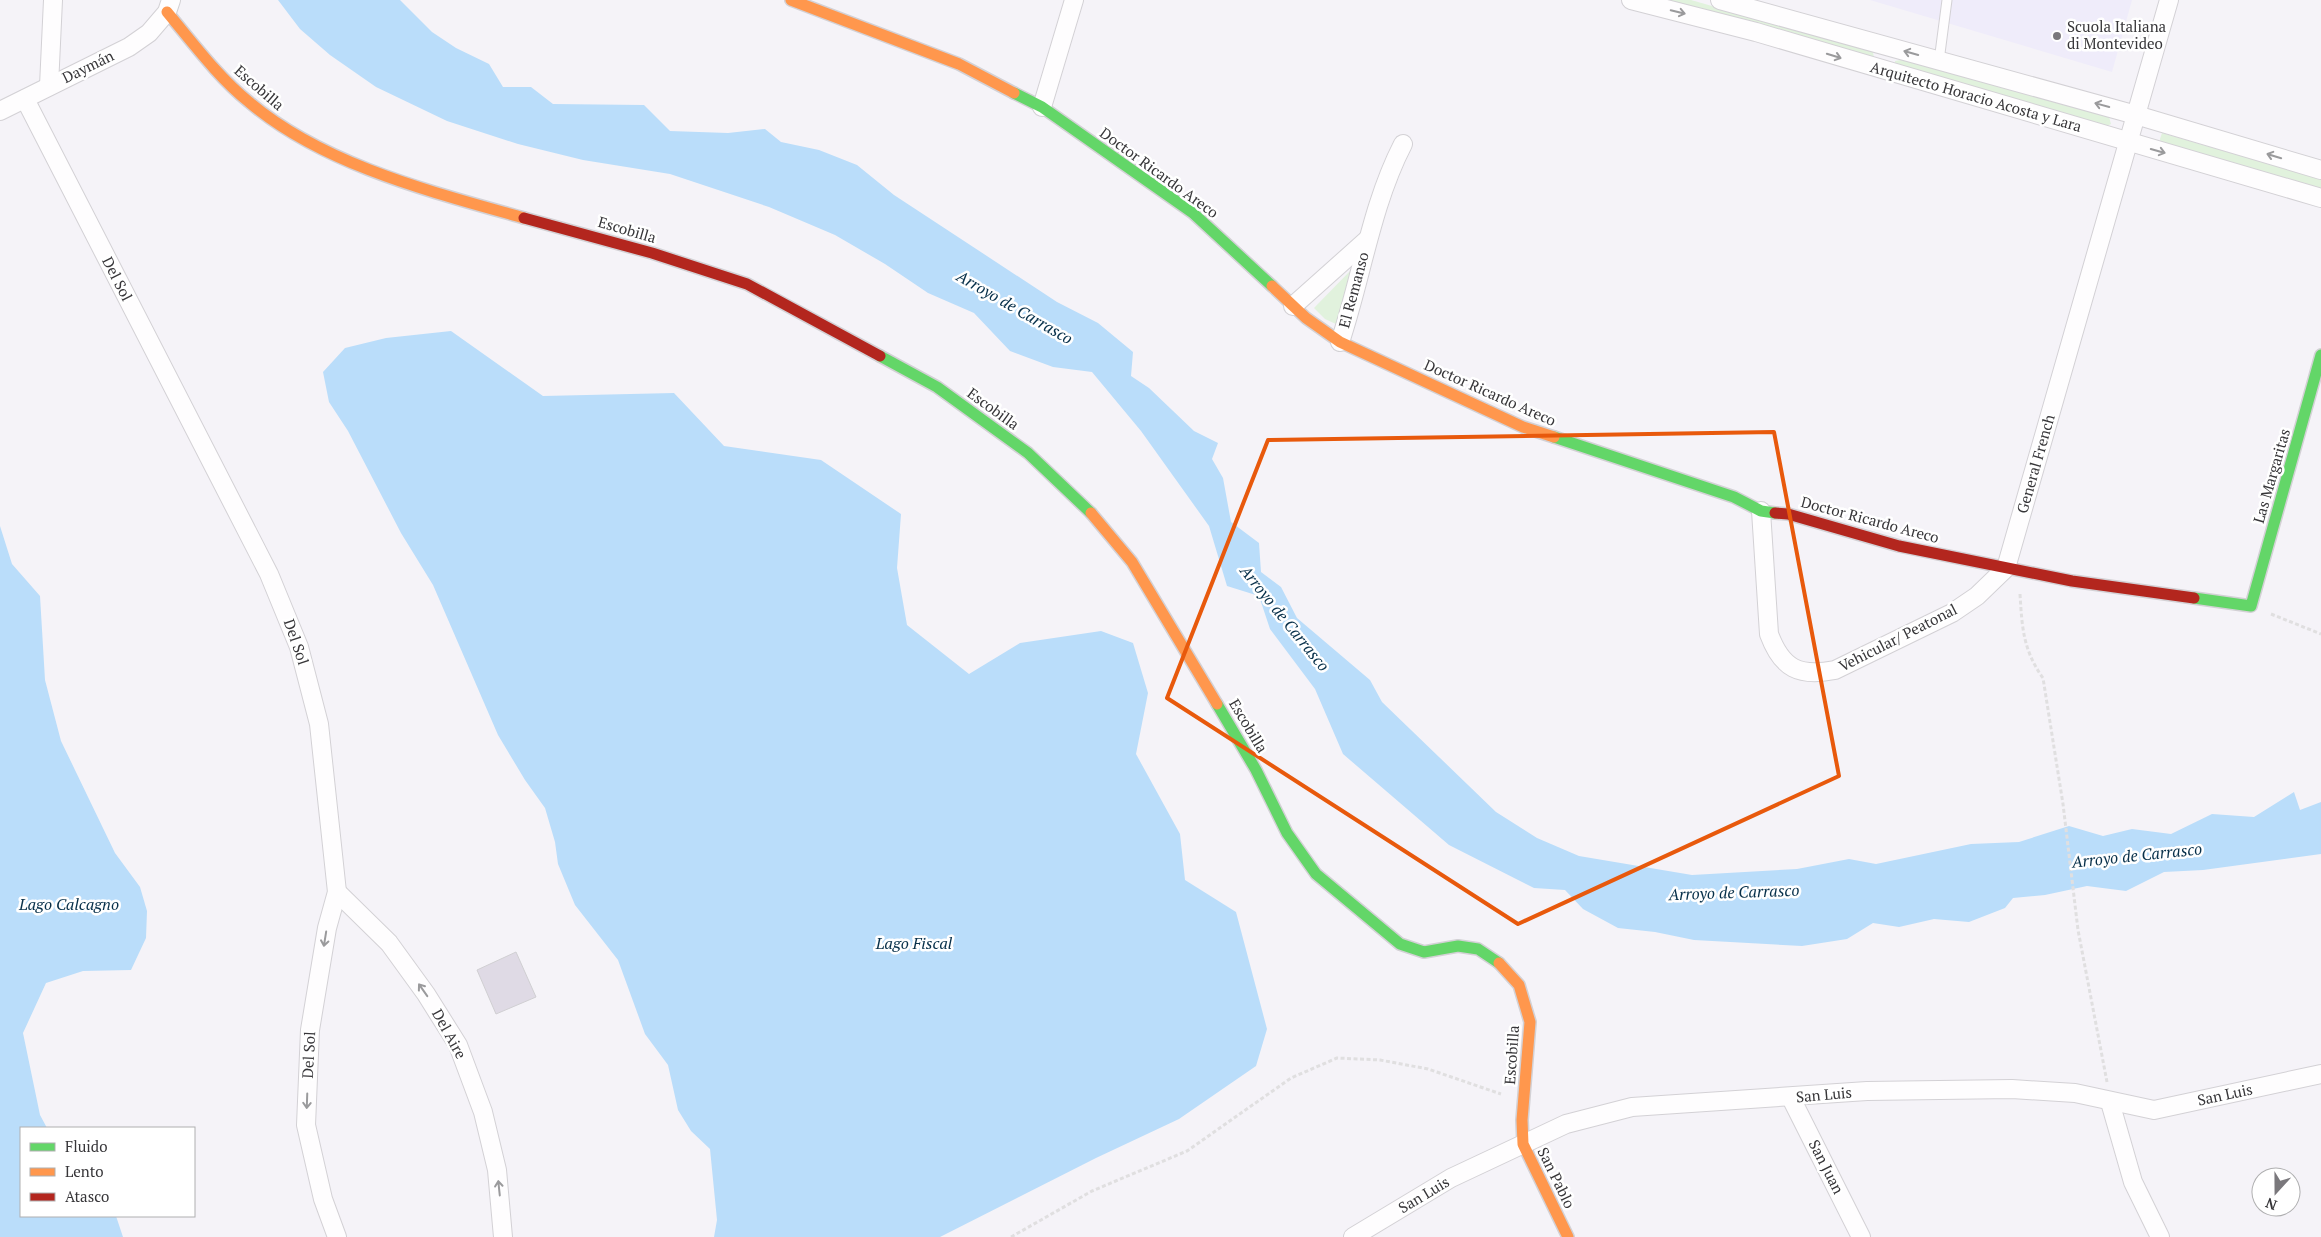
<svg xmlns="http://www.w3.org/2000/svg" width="2321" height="1237" viewBox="0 0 2321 1237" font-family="'PT Serif',serif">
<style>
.education{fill:#efecfa}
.green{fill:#e1f2dd}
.water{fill:#baddfa}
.building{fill:#dfdae5;stroke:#d0cfd2}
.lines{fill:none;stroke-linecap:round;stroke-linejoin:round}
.lane-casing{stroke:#d3d1d5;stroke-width:11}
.street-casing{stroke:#d3d1d5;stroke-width:20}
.fast-casing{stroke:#d3d1d5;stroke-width:14}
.slow-casing{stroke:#d3d1d5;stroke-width:14}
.jam-casing{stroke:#d3d1d5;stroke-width:14}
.path{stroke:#e0dfe0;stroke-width:3;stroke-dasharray:4 2.5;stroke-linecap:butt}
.lane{stroke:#fefdfe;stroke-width:9}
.street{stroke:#fefdfe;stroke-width:18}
.fast{stroke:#63d668;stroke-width:11}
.slow{stroke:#ff974d;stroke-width:11}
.jam{stroke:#b3261e;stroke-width:11}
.oneway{stroke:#9a9a9c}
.marked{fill:none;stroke:#e8590c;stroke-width:4;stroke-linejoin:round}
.poi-dot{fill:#7a787c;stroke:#fff;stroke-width:2}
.labels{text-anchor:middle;stroke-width:5;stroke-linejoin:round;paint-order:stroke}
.poi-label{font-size:15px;fill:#373639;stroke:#fff;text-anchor:start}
.street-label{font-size:15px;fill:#373639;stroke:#fff}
.water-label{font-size:16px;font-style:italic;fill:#07304a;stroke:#fff}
</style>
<rect width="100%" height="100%" fill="#f5f3f8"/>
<path class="education" d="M1870,0h262l-20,72z"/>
<g class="green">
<path d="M1661,0h30l182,52 1,6z"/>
<path d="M1901,60l203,55 5,2 2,7 -4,2 -212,-60v-5z"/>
<path d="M2162,133l159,46v12l-160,-47 -1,-5z"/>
<path d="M1353,268l-15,57 -13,-6 -11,-11z"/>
</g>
<g class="water">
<path d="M278,0h122l32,32 24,16 33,16 14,23h28l22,17 91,1 26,26 58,2 37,-4 16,13 38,8 38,15 37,30 163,107 41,21 35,29 -2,24 18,12 45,43 24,12 -6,16 11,19 8,44 28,21 2,29 20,15 16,31 73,62 12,22 114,110 41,26 42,18 113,19 105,-6 52,-10 27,5 95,-20 48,-2 50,-16 34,10 29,-7 39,5 41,-20 42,3 40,-25 6,18 21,-8v52l-118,16 -39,2 -38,19 -39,-5 -42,9 -32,3 -8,10 -36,14 -35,-3 -35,8 -26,-4 -26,16 -45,7 -108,-6 -39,-8 -37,-4 -35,-19 -18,-19 -31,-2 -85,-43 -106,-91 -28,-65 -45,-60 -11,-33 -32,-10 -18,-60 -68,-95 -49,-59 -39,-5 -43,-16 -36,-38 -46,-20 -43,-29 -50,-29 -66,-28 -99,-33 -87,-14 -65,-16 -71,-23 -71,-34 -46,-32 -30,-26z"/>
<path d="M451,331l92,65 131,-3 50,53 97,14 80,54 -4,54 10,57 62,49 51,-31 81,-12 32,12 15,50 -12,61 44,80 5,46 51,32 31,117 -11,37 -77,53 -83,39 -156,79h-226l3,-17 -7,-71 -19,-18 -13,-21 -10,-45 -23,-31 -27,-74 -43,-55 -17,-41 -3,-22 -10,-34 -20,-28 -27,-45 -65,-150 -32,-52 -53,-102 -19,-29 -6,-30 22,-24 41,-10z"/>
<path d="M0,526l12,38 28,32 5,84 16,61 54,112 25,34 7,24 -1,27 -15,32 -48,1 -37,12 -23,50 17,82 7,13h-26v88h95l7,21h-123z"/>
</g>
<path class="building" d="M516,952l20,45 -40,17 -19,-44z"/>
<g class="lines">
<g class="lane-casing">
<path id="lane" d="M1939,61l8,-61"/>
</g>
<g class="street-casing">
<g id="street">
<path d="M1631,0l125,32 565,166"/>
<path d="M1720,0l416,115 185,55"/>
<path d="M49,86l4,-86"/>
<path d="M25,99l244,475 30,73 20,77 18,168 -10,36 -17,102 -4,95 17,74 14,38"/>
<path d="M1042,107l32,-107"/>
<path d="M0,111l129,-64 20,-14 18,-21 4,-12"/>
<path d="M1293,306l75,-67"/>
<path d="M1340,342c22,-66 31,-136 63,-198"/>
<path d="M1761,511l8,123c13,35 30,43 66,36l117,-57 25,-17 29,-28 163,-568"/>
<path d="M337,892l52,51 37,51 32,51 25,67 14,58 6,67"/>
<path d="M1791,1098l70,139"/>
<path d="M2110,1102l23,80 27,55"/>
<path d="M1353,1237l98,-59 115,-54 66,-17 235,-16 145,-2 63,4 79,17 167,-36"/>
</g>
</g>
<g class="fast-casing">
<g id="fast">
<path d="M1014,93l28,14 151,106 79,73"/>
<path d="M880,356l57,31 91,66 63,60"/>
<path d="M1554,437l180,60 27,14 14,2"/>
<path d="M2194,598l57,8 70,-251"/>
<path d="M1217,704l39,66 31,63 29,41 84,70 24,8 34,-6 20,3 21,14"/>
</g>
</g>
<g class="slow-casing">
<g id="slow">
<path d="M791,0l168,64 55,29"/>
<path d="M167,12c26,31 51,65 82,90 74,63 183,90 275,116"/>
<path d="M1272,286l34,32 34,24 183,85 31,10"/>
<path d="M1091,513l41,49 85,142"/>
<path d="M1499,963l20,22 11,37 -8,98 1,24 45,93"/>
</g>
</g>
<g class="jam-casing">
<g id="jam">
<path d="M524,218l128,35 95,31 133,72"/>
<path d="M1775,513l13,1 111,32 173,35 122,17"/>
</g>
</g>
<g class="path">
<path d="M2020,594c2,33 3,56 23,84l20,126 15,126 29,152"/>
<path d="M2271,614l50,20"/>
<path d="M1011,1237l81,-46 95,-40 104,-73 46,-20 43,2 48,9 73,25"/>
</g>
<use href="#lane" class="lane"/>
<use href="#street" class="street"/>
<use href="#fast" class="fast"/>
<use href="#slow" class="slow"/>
<use href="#jam" class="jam"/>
</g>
<defs><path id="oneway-shaft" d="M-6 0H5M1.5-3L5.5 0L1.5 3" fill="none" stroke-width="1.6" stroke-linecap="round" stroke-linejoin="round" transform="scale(1.25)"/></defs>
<g class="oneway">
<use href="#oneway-shaft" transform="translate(1678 12) rotate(14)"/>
<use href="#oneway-shaft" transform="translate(1911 53) rotate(-164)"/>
<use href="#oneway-shaft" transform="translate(1834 56) rotate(17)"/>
<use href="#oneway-shaft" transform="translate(2102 105) rotate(-165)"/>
<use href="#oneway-shaft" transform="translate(2158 151) rotate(16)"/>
<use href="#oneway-shaft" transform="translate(2274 156) rotate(-163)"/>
<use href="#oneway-shaft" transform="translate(325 939) rotate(99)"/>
<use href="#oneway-shaft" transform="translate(423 990) rotate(-125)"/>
<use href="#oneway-shaft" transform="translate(307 1101) rotate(92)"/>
<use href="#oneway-shaft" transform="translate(499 1188) rotate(-96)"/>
</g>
<path class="marked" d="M1774,432l65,344 -321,148 -351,-226 101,-258z"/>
<circle class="poi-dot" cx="2057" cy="36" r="5"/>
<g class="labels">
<g class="poi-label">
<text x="2067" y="32">Scuola Italiana<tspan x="2067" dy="17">di Montevideo</tspan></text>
</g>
<g class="street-label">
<text transform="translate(88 67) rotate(-26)" y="5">Daymán</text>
<text transform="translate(259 88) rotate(41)" y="5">Escobilla</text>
<text transform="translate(1976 97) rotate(16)" y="5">Arquitecto Horacio Acosta y Lara</text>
<text transform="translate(1159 173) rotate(36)" y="5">Doctor Ricardo Areco</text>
<text transform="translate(627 230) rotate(16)" y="5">Escobilla</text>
<text transform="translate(117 279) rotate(63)" y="5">Del Sol</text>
<text transform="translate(1354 290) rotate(-75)" y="5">El Remanso</text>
<text transform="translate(1490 393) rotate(24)" y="5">Doctor Ricardo Areco</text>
<text transform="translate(993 409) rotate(36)" y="5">Escobilla</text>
<text transform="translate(2036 464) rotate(-74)" y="5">General French</text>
<text transform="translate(2272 476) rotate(-74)" y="5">Las Margaritas</text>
<text transform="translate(1870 520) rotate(15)" y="5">Doctor Ricardo Areco</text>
<text transform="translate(1898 638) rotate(-27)" y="5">Vehicular/ Peatonal</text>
<text transform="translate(296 642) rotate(71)" y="5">Del Sol</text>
<text transform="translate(1248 726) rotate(59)" y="5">Escobilla</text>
<text transform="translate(449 1034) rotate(61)" y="5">Del Aire</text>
<text transform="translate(309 1055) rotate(-87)" y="5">Del Sol</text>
<text transform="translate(1512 1055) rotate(-86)" y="5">Escobilla</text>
<text transform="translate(1824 1095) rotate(-5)" y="5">San Luis</text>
<text transform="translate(2225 1095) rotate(-12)" y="5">San Luis</text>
<text transform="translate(1826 1167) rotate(63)" y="5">San Juan</text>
<text transform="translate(1556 1178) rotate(64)" y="5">San Pablo</text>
<text transform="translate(1424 1195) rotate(-31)" y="5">San Luis</text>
</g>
<g class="water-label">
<text transform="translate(1015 307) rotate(30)" y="6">Arroyo de Carrasco</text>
<text transform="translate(1285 618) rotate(51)" y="6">Arroyo de Carrasco</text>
<text transform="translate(2137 855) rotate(-6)" y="6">Arroyo de Carrasco</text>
<text transform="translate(1734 892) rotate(-2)" y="6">Arroyo de Carrasco</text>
<text x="69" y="910">Lago Calcagno</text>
<text x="914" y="949">Lago Fiscal</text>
</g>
</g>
<rect x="20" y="1127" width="175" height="90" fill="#ffffff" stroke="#afafb0"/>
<rect x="30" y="1143" width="25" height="8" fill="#63d668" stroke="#afafb0"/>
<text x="65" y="1152" font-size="15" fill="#373639">Fluido</text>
<rect x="30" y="1168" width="25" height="8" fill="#ff974d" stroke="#afafb0"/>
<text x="65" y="1177" font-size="15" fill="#373639">Lento</text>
<rect x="30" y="1193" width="25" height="8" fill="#b3261e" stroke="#afafb0"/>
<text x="65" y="1202" font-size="15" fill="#373639">Atasco</text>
<g transform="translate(2276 1192) rotate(201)"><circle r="24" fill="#ffffff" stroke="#afafb0"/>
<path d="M0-4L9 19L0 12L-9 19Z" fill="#7a787c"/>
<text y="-8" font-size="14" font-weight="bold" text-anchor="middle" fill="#373639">N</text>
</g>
</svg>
